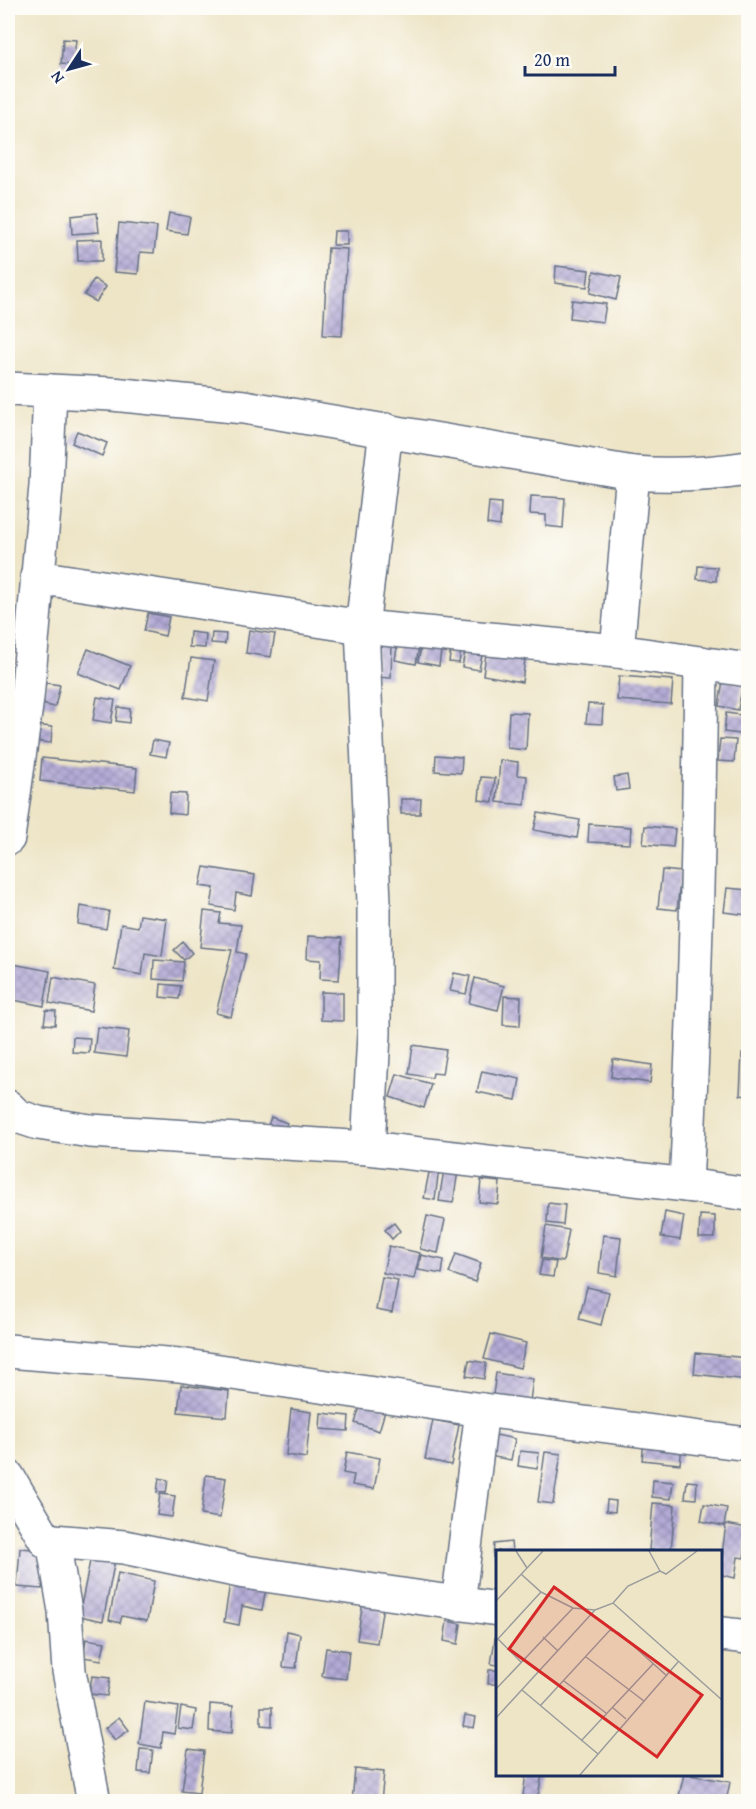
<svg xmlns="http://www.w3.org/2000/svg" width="756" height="1809" viewBox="0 0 756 1809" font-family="'Gentium Book Plus',serif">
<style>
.building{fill:url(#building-cross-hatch)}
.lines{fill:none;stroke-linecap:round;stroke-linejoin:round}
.minor-casing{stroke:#656f83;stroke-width:36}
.minor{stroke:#fff;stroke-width:33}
.inset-road{fill:none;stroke:#9a9c9d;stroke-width:1.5}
.view{fill:#d62828;fill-opacity:0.15;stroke:#d62828;stroke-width:3}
.inset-edge{fill:none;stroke:#1b2f5e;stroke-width:3}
</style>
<defs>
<pattern id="building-cross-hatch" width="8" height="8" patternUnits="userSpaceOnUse" patternTransform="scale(1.5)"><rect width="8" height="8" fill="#b4abd6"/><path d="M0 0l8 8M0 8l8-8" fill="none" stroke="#928cb1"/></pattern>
</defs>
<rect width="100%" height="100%" fill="#fdfcf7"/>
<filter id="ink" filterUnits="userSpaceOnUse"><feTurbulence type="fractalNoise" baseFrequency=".0167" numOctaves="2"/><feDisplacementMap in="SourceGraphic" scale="12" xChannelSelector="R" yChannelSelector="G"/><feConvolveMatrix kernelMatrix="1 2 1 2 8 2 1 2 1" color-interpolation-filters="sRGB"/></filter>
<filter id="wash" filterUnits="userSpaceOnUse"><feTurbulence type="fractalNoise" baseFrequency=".008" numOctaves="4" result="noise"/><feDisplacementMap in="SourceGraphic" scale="24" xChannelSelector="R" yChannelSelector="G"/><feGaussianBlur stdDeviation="1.35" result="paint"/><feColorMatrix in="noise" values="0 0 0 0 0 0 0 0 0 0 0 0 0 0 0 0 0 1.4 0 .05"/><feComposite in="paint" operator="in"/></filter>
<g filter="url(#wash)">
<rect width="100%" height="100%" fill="#eee5c7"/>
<g id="blocks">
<g class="building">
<path d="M63,39l13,1 -3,25 -12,-1z"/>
<path d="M97,213l2,19 -27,2 -1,-18z"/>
<path d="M169,213l21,4 -3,17 -21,-3z"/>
<path d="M119,223l38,4 -3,26 -14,-1 -2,22 -24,-2z"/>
<path d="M334,231h13v14h-14z"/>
<path d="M102,239v22h-24l-1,-21z"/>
<path d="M328,248l19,1 -5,87 -19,-1z"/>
<path d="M556,266l33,4 -2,17 -32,-4z"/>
<path d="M594,271l27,6 -5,23 -26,-7z"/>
<path d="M94,279l12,8 -10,15 -12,-7z"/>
<path d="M572,300l34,4 -3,18 -33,-4z"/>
<path d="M77,431l30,12 -5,13 -30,-13z"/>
<path d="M531,496l34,2 -2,30 -17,-2v-11l-16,-1z"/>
<path d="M489,502l12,1 -1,23 -13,-2z"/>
<path d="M698,566l19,1 -1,14 -19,-2z"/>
<path d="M148,613l21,4 -4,19 -21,-5z"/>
<path d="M249,630l26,4 -4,23 -25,-4z"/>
<path d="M190,632l16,2 -1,14 -16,-1z"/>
<path d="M212,633l14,1 -1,10 -14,-1z"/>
<path d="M398,642l21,4 -3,18 -21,-4z"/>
<path d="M377,644l15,1 -1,33 -16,-1z"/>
<path d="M421,647l20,4 -2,15 -21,-4z"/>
<path d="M451,648l10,2 -2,13 -10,-1z"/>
<path d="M88,649l42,17 -9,24 -43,-17z"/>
<path d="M465,652l17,3 -3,15 -17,-3z"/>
<path d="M486,654l39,6 -3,22 -39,-7z"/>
<path d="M191,658l23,3 -6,40 -23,-4z"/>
<path d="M619,676l54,4 -2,24 -54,-4z"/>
<path d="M723,680l20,3 -5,27 -19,-4z"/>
<path d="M46,683l14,2 -5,22 -14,-3z"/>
<path d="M97,697l18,3 -4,23 -18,-3z"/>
<path d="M588,704l15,1 -1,19 -16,-1z"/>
<path d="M118,707l12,2 -1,14 -13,-2z"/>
<path d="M509,712l19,1 -2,37 -19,-2z"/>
<path d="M726,713l22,3v19l-24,-3z"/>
<path d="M33,725l19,2 -1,16 -19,-2z"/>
<path d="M720,739l16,1 -2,22 -16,-1z"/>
<path d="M153,740l16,3 -3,14 -16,-3z"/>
<path d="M436,755l26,2 -1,16 -26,-2z"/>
<path d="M42,758l95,10 -2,23 -95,-10z"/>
<path d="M500,760l18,2 -1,13 10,1 -2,29 -28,-3z"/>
<path d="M627,775l2,14 -13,2 -2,-14z"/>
<path d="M481,777l14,1 -2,24 -14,-2z"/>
<path d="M170,793l16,1 -1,21 -16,-2z"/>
<path d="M401,799h20l-1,15h-19z"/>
<path d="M538,813l42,7 -3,18 -43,-8z"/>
<path d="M589,824l42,3 -1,17 -42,-2z"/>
<path d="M645,826l30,3 -2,18 -30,-3z"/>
<path d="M204,867l51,8 -3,21 -16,-3 -2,17 -23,-4 3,-18 -14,-2z"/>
<path d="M662,870l19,2 -4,38 -19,-2z"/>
<path d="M727,888l21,2v25l-24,-3z"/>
<path d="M80,906l29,5 -3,18 -28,-5z"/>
<path d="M204,911l17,2 -2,10 22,2 -4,27 9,2 -15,63 -15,-4 16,-63 -32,-3z"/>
<path d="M140,915l27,4 -5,37 -17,-3 -3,22 -28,-5 7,-46 17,3z"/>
<path d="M308,936l34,2 -3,42 -19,-1 1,-19 -14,-1z"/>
<path d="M183,942l9,11 -8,7 -10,-10z"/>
<path d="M154,960l30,2 -2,19 -29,-2z"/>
<path d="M8,963l42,8 -6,35 -36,-7z"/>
<path d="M454,973l16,3 -4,18 -16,-3z"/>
<path d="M53,977l42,8 -4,26 -42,-8z"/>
<path d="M475,978l29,8 -6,24 -29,-7z"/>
<path d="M161,984l20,2 -2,13 -19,-2z"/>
<path d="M321,992l22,1v28l-22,-1z"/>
<path d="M504,996l17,1 -1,29 -17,-1z"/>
<path d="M46,1010l10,1 -1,14 -11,-1z"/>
<path d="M97,1027l32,4 -3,26 -32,-4z"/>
<path d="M73,1037l17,1 -1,15 -17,-1z"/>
<path d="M413,1045l33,5 -4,24 -9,-1 -1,5 -23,-4z"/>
<path d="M742,1053h6v43l-8,-1z"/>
<path d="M613,1059l39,6 -2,18 -39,-6z"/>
<path d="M482,1071l38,8 -4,21 -39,-8z"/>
<path d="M397,1074l34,10 -7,24 -34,-11z"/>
<path d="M271,1117l16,6 -6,17 -16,-6z"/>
<path d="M430,1167l9,1 -4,32 -11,-2z"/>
<path d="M444,1169l14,2 -5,32 -14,-2z"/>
<path d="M481,1180l19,2 -2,22 -19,-2z"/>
<path d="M548,1203l17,2 -2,20 -16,-2z"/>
<path d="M665,1212l19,4 -4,24 -19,-3z"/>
<path d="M700,1215l15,1v22h-16z"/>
<path d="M427,1216l18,4 -7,33 -18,-4z"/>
<path d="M394,1223l6,8 -8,8 -7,-9z"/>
<path d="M546,1226l23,4 -6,32 -22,-4z"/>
<path d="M603,1235l18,2 -4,39 -18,-3z"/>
<path d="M389,1246l31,7 -6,26 -31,-6z"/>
<path d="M456,1254l25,9 -6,19 -26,-9z"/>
<path d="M421,1255l23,5 -2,14 -24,-4z"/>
<path d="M542,1260l14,2 -3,15 -14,-2z"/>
<path d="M382,1277l16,3 -6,33 -16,-3z"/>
<path d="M587,1287l22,5 -8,33 -22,-6z"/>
<path d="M491,1334l35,9 -6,25 -36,-9z"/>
<path d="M696,1353l52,5v22l-54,-6z"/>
<path d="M469,1360l17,3 -2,16 -18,-3z"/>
<path d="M496,1373l37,6 -4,29 -37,-6z"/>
<path d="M181,1385l48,6 -2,26 -49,-5z"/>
<path d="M362,1400l24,8 -7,23 -24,-8z"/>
<path d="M291,1409l20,3 -5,46 -20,-3z"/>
<path d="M745,1412l3,1v12l-5,-1z"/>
<path d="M321,1413l28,3 -1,15 -28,-2z"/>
<path d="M433,1420l26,5 -8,40 -26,-6z"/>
<path d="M487,1433l28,6 -4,21 -28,-5z"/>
<path d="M644,1441l38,5 -2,18 -38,-4z"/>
<path d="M520,1451l19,2 -2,16 -19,-3z"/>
<path d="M347,1452l33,6 -6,31 -22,-4 2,-10 -11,-2z"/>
<path d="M545,1452l16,2 -8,50 -15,-2z"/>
<path d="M206,1475l20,3 -6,40 -19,-3z"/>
<path d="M159,1478l9,2 -2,13 -9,-1z"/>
<path d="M653,1480l20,2 -2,17 -19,-2z"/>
<path d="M687,1481l10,1 -1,17 -11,-1z"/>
<path d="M160,1494l15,2 -3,21 -15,-2z"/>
<path d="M607,1500l9,1 -1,11 -9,-1z"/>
<path d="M653,1503l22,2 -4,46 -22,-1z"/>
<path d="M704,1504l23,4 -3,18 -23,-5z"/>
<path d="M726,1524l22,4 -4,30 -6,-1 -3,21 -13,-3v-21z"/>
<path d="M511,1542l1,9h-14v6h-5l1,-13z"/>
<path d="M20,1548l25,2 -3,39 -25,-2z"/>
<path d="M91,1556l24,4 -12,61 -24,-5z"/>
<path d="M118,1573l36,8 -7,40 -25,-5 -2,7 -11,-3z"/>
<path d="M230,1583l36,5 -4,22 -20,-4 -3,19 -15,-3z"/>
<path d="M363,1602l20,4 -6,37 -20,-3z"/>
<path d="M8,1618l5,1 -4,24h-1z"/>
<path d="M447,1621l14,3 -3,20 -14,-3z"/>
<path d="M497,1627h1v38l-7,-1z"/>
<path d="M287,1631l13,3 -4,34 -13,-1z"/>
<path d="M86,1639l19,3 -4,18 -18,-3z"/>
<path d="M326,1648l23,3 -3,28 -24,-3z"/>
<path d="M489,1670h9v14h-10z"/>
<path d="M92,1676l18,2 -3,18 -18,-2z"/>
<path d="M145,1702l33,5 -4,27 -11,-2 -2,16 -22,-4z"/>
<path d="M210,1704l23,2 -1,27 -23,-2z"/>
<path d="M181,1707l15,3 -3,20 -15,-2z"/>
<path d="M261,1707h11v19l-11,-1z"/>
<path d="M465,1715l11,2 -2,11 -11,-2z"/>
<path d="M119,1717l10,13 -14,10 -10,-12z"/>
<path d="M140,1749l13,1 -3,23 -12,-1z"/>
<path d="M188,1749l16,2 -5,42 -17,-2z"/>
<path d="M355,1769l29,3 -3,30h-29z"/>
<path d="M526,1774h16l-5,28h-15z"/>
<path d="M684,1774l46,8 -4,20h-18l-29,-6z"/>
<path d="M664,1797l17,2v3h-18z"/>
</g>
</g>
</g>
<g filter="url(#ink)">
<use href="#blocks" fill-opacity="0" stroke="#656f83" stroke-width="1.5"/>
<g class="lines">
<g class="minor-casing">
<g id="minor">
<path d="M8,389l104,5 132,13 389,66c40,3 76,1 115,-5"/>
<path d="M37,577l325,50 255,24 131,19"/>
<path d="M617,651l16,-178"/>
<path d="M8,838l19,-140 19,-212 4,-95"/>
<path d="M8,1107l9,9 21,7 52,8 278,17 318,37 62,9"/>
<path d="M368,1148l6,-114v-132l-12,-275 24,-197"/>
<path d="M686,1185c9,-174 13,-348 15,-522"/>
<path d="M8,1351l171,14 303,45 266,34"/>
<path d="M8,1477l38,64h7l12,70 4,60 25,131"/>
<path d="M53,1541l71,6 121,25 253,37"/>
<path d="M458,1604l24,-194"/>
<path d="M722,1634l26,3"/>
</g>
</g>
<use href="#minor" class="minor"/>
</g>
</g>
<g transform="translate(496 1550)">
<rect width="226" height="226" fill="#eee5c7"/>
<path class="inset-road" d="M20,1l11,17M153,1l11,20M25,24l20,18 32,16 22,2 18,-7 109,97M0,51l47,-50M117,53l15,-17 32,-15 6,3 31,-23M47,87l15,14M2,89l23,23M0,91l45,-49M90,107l58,44M68,131l42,32M0,139l77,-81M26,140l76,64M44,156l70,-76 9,3 48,43M116,157l14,12M0,168l99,-108M85,191l72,-77M83,226l99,-114"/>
<path class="view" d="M58,37l148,108 -45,62 -148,-108z"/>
<rect width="226" height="226" class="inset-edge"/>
</g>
<rect width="756" height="1809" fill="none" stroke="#fdfcf7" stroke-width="30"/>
<g transform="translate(69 69) rotate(234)" stroke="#fdfcf7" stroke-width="4.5" paint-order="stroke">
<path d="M0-4.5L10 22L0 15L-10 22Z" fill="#1b2f5e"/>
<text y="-9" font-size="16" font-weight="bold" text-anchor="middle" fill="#1b2f5e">N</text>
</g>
<path d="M525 66v9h90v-9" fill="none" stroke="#1b2f5e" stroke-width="3"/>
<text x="534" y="66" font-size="18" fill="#1b2f5e" stroke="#fdfcf7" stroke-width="4.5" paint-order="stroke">20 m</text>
</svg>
